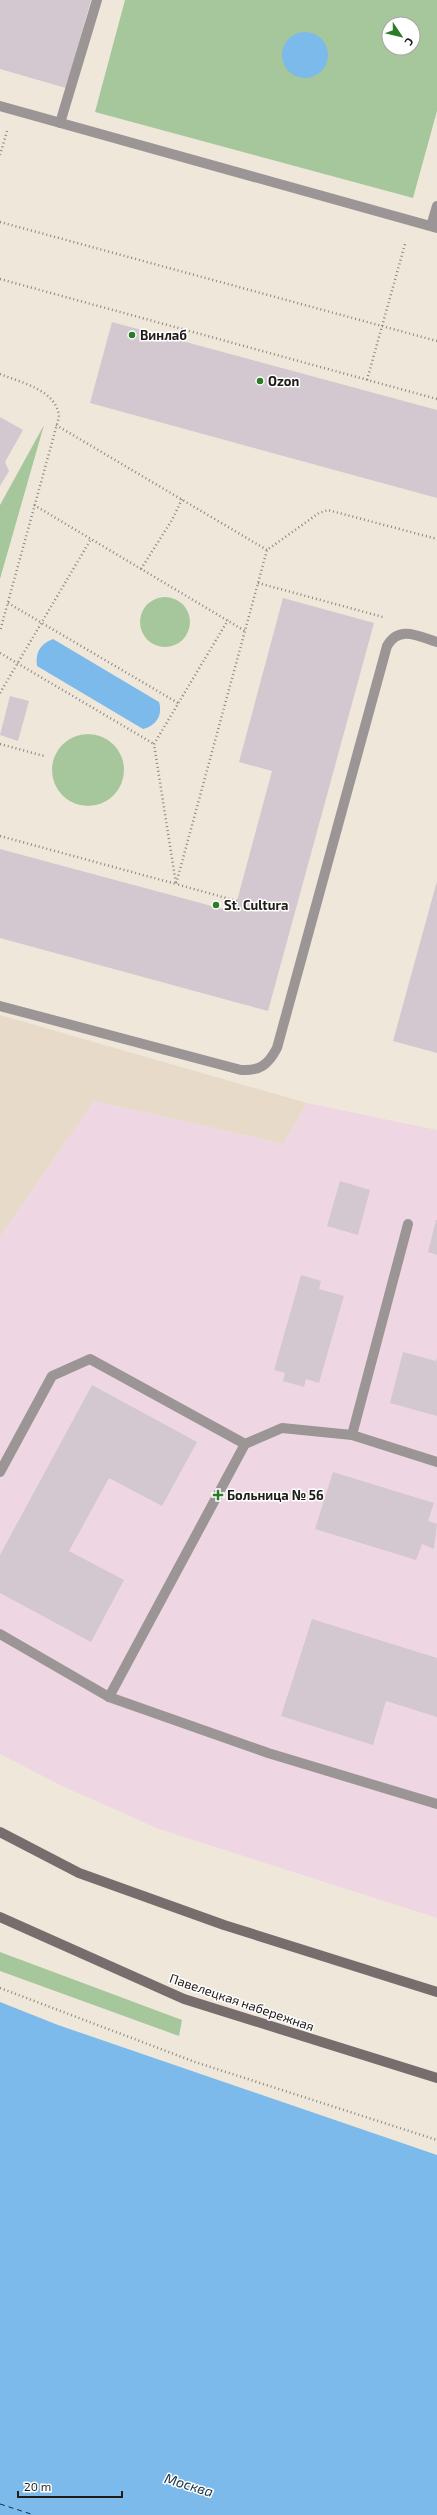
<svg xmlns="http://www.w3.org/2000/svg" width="437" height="2515" viewBox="0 0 437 2515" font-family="'Exo 2',sans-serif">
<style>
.built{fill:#e7dac8}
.medical{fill:#eed7e3}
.green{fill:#a6c79c;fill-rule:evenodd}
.water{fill:#7bbaea}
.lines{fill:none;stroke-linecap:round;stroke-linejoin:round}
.ferry{stroke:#132f43;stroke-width:1;stroke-dasharray:5 4;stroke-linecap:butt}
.building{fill:#d3c7d0}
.path{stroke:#8d867e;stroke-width:2.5;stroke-dasharray:1 3;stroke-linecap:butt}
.service{stroke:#9c9595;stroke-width:10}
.minor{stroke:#9c9595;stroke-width:10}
.secondary{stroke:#776d6d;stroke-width:10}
.poi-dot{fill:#2b7c27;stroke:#fff;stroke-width:1.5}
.labels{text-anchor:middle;stroke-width:3;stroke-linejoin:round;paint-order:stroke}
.poi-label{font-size:13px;font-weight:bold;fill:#201c18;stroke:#fff;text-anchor:start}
.street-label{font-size:13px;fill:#201c18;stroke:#fff}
.water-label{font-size:14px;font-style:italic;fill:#132f43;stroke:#fff}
</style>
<rect width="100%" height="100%" fill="#f0e7db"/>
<path class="built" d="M0,1015l307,88 -24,41 -189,-43 -94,136z"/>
<path class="medical" d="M94,1101l189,43 24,-41 130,27v788l-278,-89 -99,-44 -60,-31v-517z"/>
<g class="green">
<path d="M125,0h312v111l-24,87 -318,-86zM389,24h24v24h-24z"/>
<path d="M44,425l-44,154v-74z"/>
<circle cx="165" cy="622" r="25"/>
<circle cx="88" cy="770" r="36"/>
<path d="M0,1952l182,68 -3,16 -179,-65z"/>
</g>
<g class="water">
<circle cx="305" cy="55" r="23"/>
<path d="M53,639l106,63c4,13 -3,24 -16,27l-106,-63c-2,-13 3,-22 16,-27z"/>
<path d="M0,2002l58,23 379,130v360h-437z"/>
</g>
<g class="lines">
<path class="ferry" d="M0,2504l34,11"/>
</g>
<g class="building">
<path d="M0,0h91l-25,88 -66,-19z"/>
<path d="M112,322l325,88v88l-347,-95z"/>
<path d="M0,417l23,13 -18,32 4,9 -9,15z"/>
<path d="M283,598l91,25 -106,388 -268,-73v-89l234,63 38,-141 -33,-9z"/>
<path d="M10,696l19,5 -11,40 -18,-6z"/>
<path d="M437,881v172l-44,-12z"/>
<path d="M340,1181l30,9 -12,45 -31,-9z"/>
<path d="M436,1220h1v35l-9,-3z"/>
<path d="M301,1275l20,6 -2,8 25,7 -25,87 -13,-4 -2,8 -21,-6 2,-8 -11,-3z"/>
<path d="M403,1352l33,9 1,-4v59l-47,-13z"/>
<path d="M92,1385l105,57 -35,64 -53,-28 -40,73 55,29 -33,62 -91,-49v-38z"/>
<path d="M333,1472l101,31 -6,18 9,3 -3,25 -12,-5 -6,16 -101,-31z"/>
<path d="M312,1619l125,39v59l-51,-16 -13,44 -92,-29z"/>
</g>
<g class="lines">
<g class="path">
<path d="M0,155l7,-24"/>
<path d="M0,222l437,119"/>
<path d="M0,279l437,120"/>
<path d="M0,374c22,9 57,16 59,43l-59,214"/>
<path d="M367,380l38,-136"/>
<path d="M56,425l211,125"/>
<path d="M34,505l211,126"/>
<path d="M141,569l31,-49 10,-21"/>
<path d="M258,583l125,34"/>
<path d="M8,603l170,100"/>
<path d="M0,653l154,91"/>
<path d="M0,693l91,-154"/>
<path d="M0,744l44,12"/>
<path d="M0,836l176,48 -22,-140 74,-124"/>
<path d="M237,901l-61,-17 91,-334 52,-37 9,-3 109,29"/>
<path d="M0,1988l195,74 242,78"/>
</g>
<g class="service">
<path d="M60,123l37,-123"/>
<path d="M431,226l6,-20"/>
<path d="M0,1006l241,64c19,1 27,-5 36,-22l110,-402c12,-21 31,-10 50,-4"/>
<path d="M352,1435l56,-211"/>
<path d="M245,1444l37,-16 70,7 85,27"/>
<path d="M0,1472l52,-96 38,-17 155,85 -136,253"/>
<path d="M0,1634l109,63 159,56 169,51"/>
</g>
<path class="minor" d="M0,106l437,122"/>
<g class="secondary">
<path d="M0,1832l79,41 145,52 213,67"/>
<path d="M0,1917l184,82 253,79"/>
</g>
</g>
<g class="poi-dot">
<circle cx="132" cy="335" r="4"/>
<circle cx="260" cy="381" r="4"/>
<circle cx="216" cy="905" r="4"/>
<path d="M216 1489h4v4h4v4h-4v4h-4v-4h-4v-4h4z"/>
</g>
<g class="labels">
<g class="poi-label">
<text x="140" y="340">Винлаб</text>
<text x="268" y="386">Ozon</text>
<text x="224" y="910">St. Cultura</text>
<text x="227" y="1500">Больница № 56</text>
</g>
<g class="street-label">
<text transform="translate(242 2002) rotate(19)" y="5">Павелецкая набережная</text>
</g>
<g class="water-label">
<text transform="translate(189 2485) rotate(17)" y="5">Москва</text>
</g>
</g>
<g transform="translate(401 36) rotate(125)"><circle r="19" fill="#ffffff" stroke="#a6a4a3"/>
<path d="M0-3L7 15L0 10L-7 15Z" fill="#2b7c27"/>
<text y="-6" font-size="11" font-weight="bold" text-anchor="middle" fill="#201c18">С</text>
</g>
<path d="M18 2491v6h104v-6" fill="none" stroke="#201c18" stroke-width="2"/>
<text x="24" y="2491" font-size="12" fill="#201c18" stroke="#ffffff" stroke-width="3" paint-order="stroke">20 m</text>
</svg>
